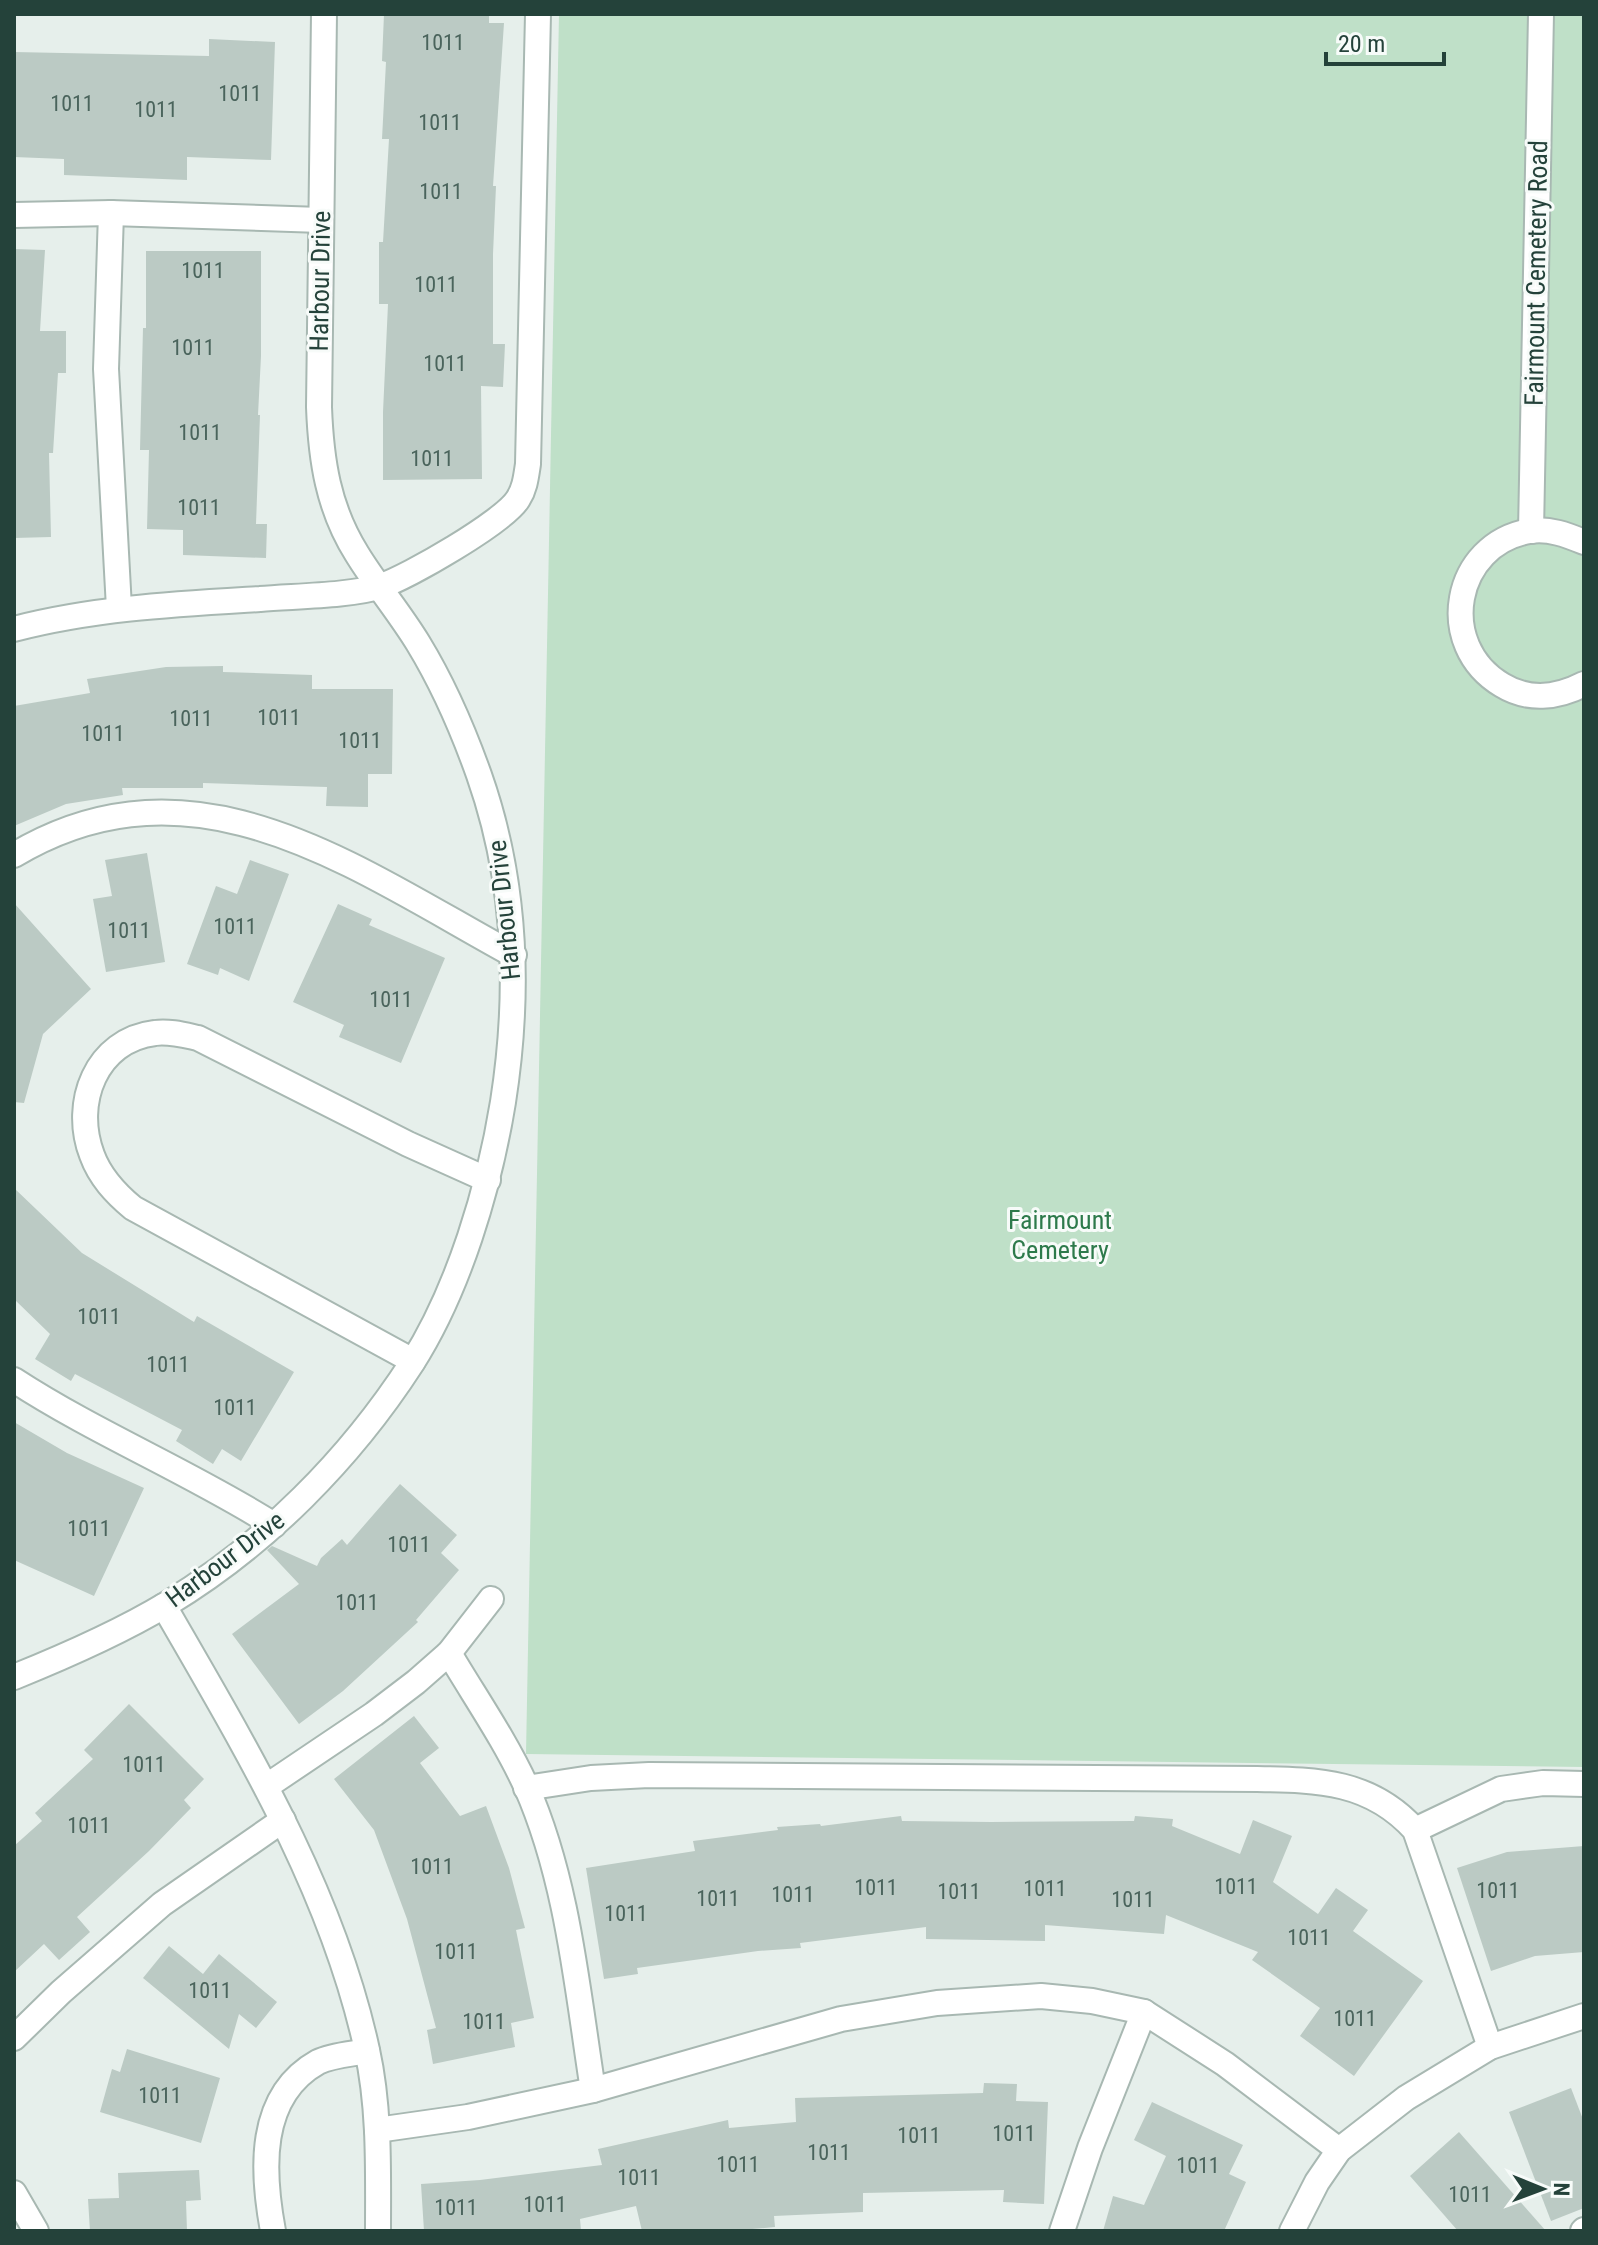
<svg xmlns="http://www.w3.org/2000/svg" width="1598" height="2245" viewBox="0 0 1598 2245" font-family="'Roboto Condensed',sans-serif">
<style>
.green{fill:#bfe0c8}
.building{fill:#bbcac4}
.lines{fill:none;stroke-linecap:round;stroke-linejoin:round}
.minor-casing{stroke:#a8b8b2;stroke-width:28}
.minor{stroke:#fff;stroke-width:24}
.labels{text-anchor:middle;stroke-width:6;stroke-linejoin:round;paint-order:stroke}
.number-label{font-size:22px;fill:#4a645c}
.street-label{font-size:26px;fill:#24423a;stroke:#f7fbf9}
.park-label{font-size:26px;fill:#2d7a4b;stroke:#f7fbf9}
</style>
<rect width="100%" height="100%" fill="#e6efeb"/>
<path class="green" d="M559,14h1025v1753l-1058,-13z"/>
<g class="building">
<path d="M384,14h105v9h15l-11,163h3l-3,68v90h12l-2,43 -22,-1 1,93 -99,1v-68l5,-108h-9v-62h4l6,-103h-7l4,-77 -4,-1z"/>
<path d="M209,39l66,3 -4,118 -84,-3v23l-123,-5v-16l-50,-2v-105l195,4z"/>
<path d="M14,249l31,1 -5,81h26v42h-8l-5,80h-4l2,84 -37,1z"/>
<path d="M146,251h115v105l-3,59h2l-4,109h11l-1,34 -83,-3v-25l-36,-1 2,-79h-9l3,-122h3z"/>
<path d="M223,666v6l89,3v14h81l-1,85h-24v33l-42,-1 1,-19 -124,-4v5h-81l1,7 -57,9 -52,22v-120l76,-13 -3,-14 79,-12z"/>
<path d="M147,853l18,109 -59,10 -13,-73 19,-3 -7,-36z"/>
<path d="M250,860l39,14 -40,107 -29,-13 -2,7 -31,-11 29,-78 21,8z"/>
<path d="M14,903l77,86 -48,45 -19,69 -10,-1z"/>
<path d="M338,904l34,15 -3,6 76,33 -44,105 -62,-26 5,-12 -51,-23z"/>
<path d="M14,1188l68,65 112,69 3,-6 97,56 -53,89 -19,-12 -9,15 -37,-23 6,-11 -107,-56 -4,7 -36,-22 15,-25 -36,-35z"/>
<path d="M14,1422l53,31 77,35 -50,108 -80,-36z"/>
<path d="M400,1484l57,51 -16,18 18,17 -43,50 2,2 -75,69 -44,33 -67,-90 67,-50 -32,-34 5,-4 45,20 4,-8 21,-19 5,6z"/>
<path d="M129,1704l75,75 -20,21 7,8 -42,43 -72,66 13,15 -31,28 -15,-16 -30,28v-126l28,-25 -7,-8 58,-54 -9,-9z"/>
<path d="M414,1716l25,32 -19,15 40,53 26,-10 23,62 16,60 -9,2 18,88 -23,5 4,24 -82,17 -6,-34 9,-2 -29,-109 -33,-89 -40,-51z"/>
<path d="M901,1816l1,5 89,1 143,-1 1,-5 38,3 -1,7 68,28 13,-34 39,16 -19,46 45,32 18,-26 32,22 -15,21 70,50 -69,95 -54,-40 20,-28 -68,-48 6,-8 -92,-37 -2,19 -119,-9v16l-119,-2v-12l-126,16 1,5 -43,3 -121,17 1,6 -34,5 -18,-111 109,-17 -2,-10 85,-11 -1,-3 43,-3 1,2z"/>
<path d="M1584,1846v106l-49,4 -44,15 -34,-103 50,-16z"/>
<path d="M169,1946l34,28 16,-20 58,48 -21,26 -17,-14 -10,35 -86,-71z"/>
<path d="M127,2049l93,29 -19,65 -101,-31 12,-43 8,3z"/>
<path d="M984,2083l33,1 -1,17 32,1 -4,102 -41,-2 1,-12 -141,3v19l-89,4 1,11 -46,4h-87l-6,-25 -56,13 1,12h-157l-3,-47 59,-4 122,-15 -4,-16 130,-29 1,8 67,-6 -1,-24 188,-5z"/>
<path d="M1571,2088l13,34v86l-33,13 -42,-109z"/>
<path d="M1152,2102l91,43 -14,29 17,8 -22,49h-121l10,-35 31,9 22,-49 -32,-16z"/>
<path d="M1459,2132l87,99h-88l-48,-55z"/>
<path d="M199,2170l2,30 -15,1 1,30h-97l-2,-32 31,-1 -1,-25z"/>
</g>
<g class="lines">
<g class="minor-casing">
<g id="minor">
<path d="M111,213l-5,156 13,239"/>
<path d="M14,215l97,-2 210,7"/>
<path d="M1531,531l10,-517"/>
<path d="M1584,542c-17,-7 -35,-14 -54,-11 -77,13 -95,114 -28,154 26,16 55,13 82,-1"/>
<path d="M14,629c81,-21 163,-25 246,-30 33,-3 91,-3 121,-13 27,-9 123,-64 137,-87 7,-11 8,-22 10,-35l10,-450"/>
<path d="M14,855c181,-108 342,14 500,100"/>
<path d="M413,1361l-280,-153c-18,-15 -33,-31 -41,-53 -20,-52 4,-115 63,-122 14,-2 29,2 43,5l210,106 80,36"/>
<path d="M14,1380c83,54 176,92 260,145"/>
<path d="M164,1606c81,141 168,283 203,444 13,59 11,121 11,181"/>
<path d="M449,1653c26,44 56,87 77,133 42,95 51,202 67,304"/>
<path d="M14,1677c52,-21 105,-44 153,-73 98,-59 183,-145 245,-241 47,-74 77,-175 91,-261 17,-109 13,-222 -24,-327 -16,-45 -36,-91 -61,-132 -19,-31 -42,-58 -61,-89 -29,-46 -36,-94 -38,-147l5,-393"/>
<path d="M267,1786l107,-72 42,-32 33,-29 42,-54"/>
<path d="M526,1788l65,-10 58,-3 608,4c62,1 114,2 158,51l75,217"/>
<path d="M1415,1830l86,-41 42,-6 41,1"/>
<path d="M14,2038l47,-46 101,-88 121,-84"/>
<path d="M377,2130l91,-13 125,-27 248,-71 96,-16 104,-7 51,5 52,11 81,52 114,86"/>
<path d="M14,2193l22,38"/>
<path d="M273,2231c-11,-59 -16,-135 45,-169 14,-7 34,-8 49,-11"/>
<path d="M1062,2231l28,-83 54,-136"/>
<path d="M1292,2231l25,-49 22,-32 67,-52 84,-51 94,-31"/>
<path d="M1583,2231l1,-1"/>
</g>
</g>
<use href="#minor" class="minor"/>
</g>
<g class="labels">
<g class="number-label">
<text x="443" y="50">1011</text>
<text x="240" y="101">1011</text>
<text x="72" y="111">1011</text>
<text x="156" y="117">1011</text>
<text x="440" y="130">1011</text>
<text x="441" y="199">1011</text>
<text x="203" y="278">1011</text>
<text x="436" y="292">1011</text>
<text x="193" y="355">1011</text>
<text x="445" y="371">1011</text>
<text x="200" y="440">1011</text>
<text x="432" y="466">1011</text>
<text x="199" y="515">1011</text>
<text x="279" y="725">1011</text>
<text x="191" y="726">1011</text>
<text x="103" y="741">1011</text>
<text x="360" y="748">1011</text>
<text x="235" y="934">1011</text>
<text x="129" y="938">1011</text>
<text x="391" y="1007">1011</text>
<text x="99" y="1324">1011</text>
<text x="168" y="1372">1011</text>
<text x="235" y="1415">1011</text>
<text x="89" y="1536">1011</text>
<text x="409" y="1552">1011</text>
<text x="357" y="1610">1011</text>
<text x="144" y="1772">1011</text>
<text x="89" y="1833">1011</text>
<text x="432" y="1874">1011</text>
<text x="1236" y="1894">1011</text>
<text x="876" y="1895">1011</text>
<text x="1045" y="1896">1011</text>
<text x="1498" y="1898">1011</text>
<text x="959" y="1899">1011</text>
<text x="793" y="1902">1011</text>
<text x="718" y="1906">1011</text>
<text x="1133" y="1907">1011</text>
<text x="626" y="1921">1011</text>
<text x="1309" y="1945">1011</text>
<text x="456" y="1959">1011</text>
<text x="210" y="1998">1011</text>
<text x="1355" y="2026">1011</text>
<text x="484" y="2029">1011</text>
<text x="160" y="2103">1011</text>
<text x="1014" y="2141">1011</text>
<text x="919" y="2143">1011</text>
<text x="829" y="2160">1011</text>
<text x="738" y="2172">1011</text>
<text x="1198" y="2173">1011</text>
<text x="639" y="2185">1011</text>
<text x="1470" y="2202">1011</text>
<text x="545" y="2212">1011</text>
<text x="456" y="2215">1011</text>
</g>
<g class="street-label">
<text transform="translate(1536 273) rotate(-89)" y="9">Fairmount Cemetery Road</text>
<text transform="translate(320 281) rotate(-89)" y="9">Harbour Drive</text>
<text transform="translate(504 910) rotate(-96)" y="9">Harbour Drive</text>
<text transform="translate(225 1559) rotate(-37)" y="9">Harbour Drive</text>
</g>
<g class="park-label">
<text x="1060" y="1229">Fairmount<tspan x="1060" dy="30">Cemetery</tspan></text>
</g>
</g>
<rect width="1598" height="2245" fill="none" stroke="#24423a" stroke-width="32"/>
<g transform="translate(1542 2189) rotate(91)" stroke="#f7fbf9" stroke-width="6" paint-order="stroke">
<path d="M0-6L14 30L0 20L-14 30Z" fill="#24423a"/>
<text y="-12" font-size="22" font-weight="bold" text-anchor="middle" fill="#24423a">N</text>
</g>
<path d="M1326 52v12h118v-12" fill="none" stroke="#24423a" stroke-width="4"/>
<text x="1338" y="52" font-size="24" fill="#24423a" stroke="#f7fbf9" stroke-width="6" paint-order="stroke">20 m</text>
</svg>
